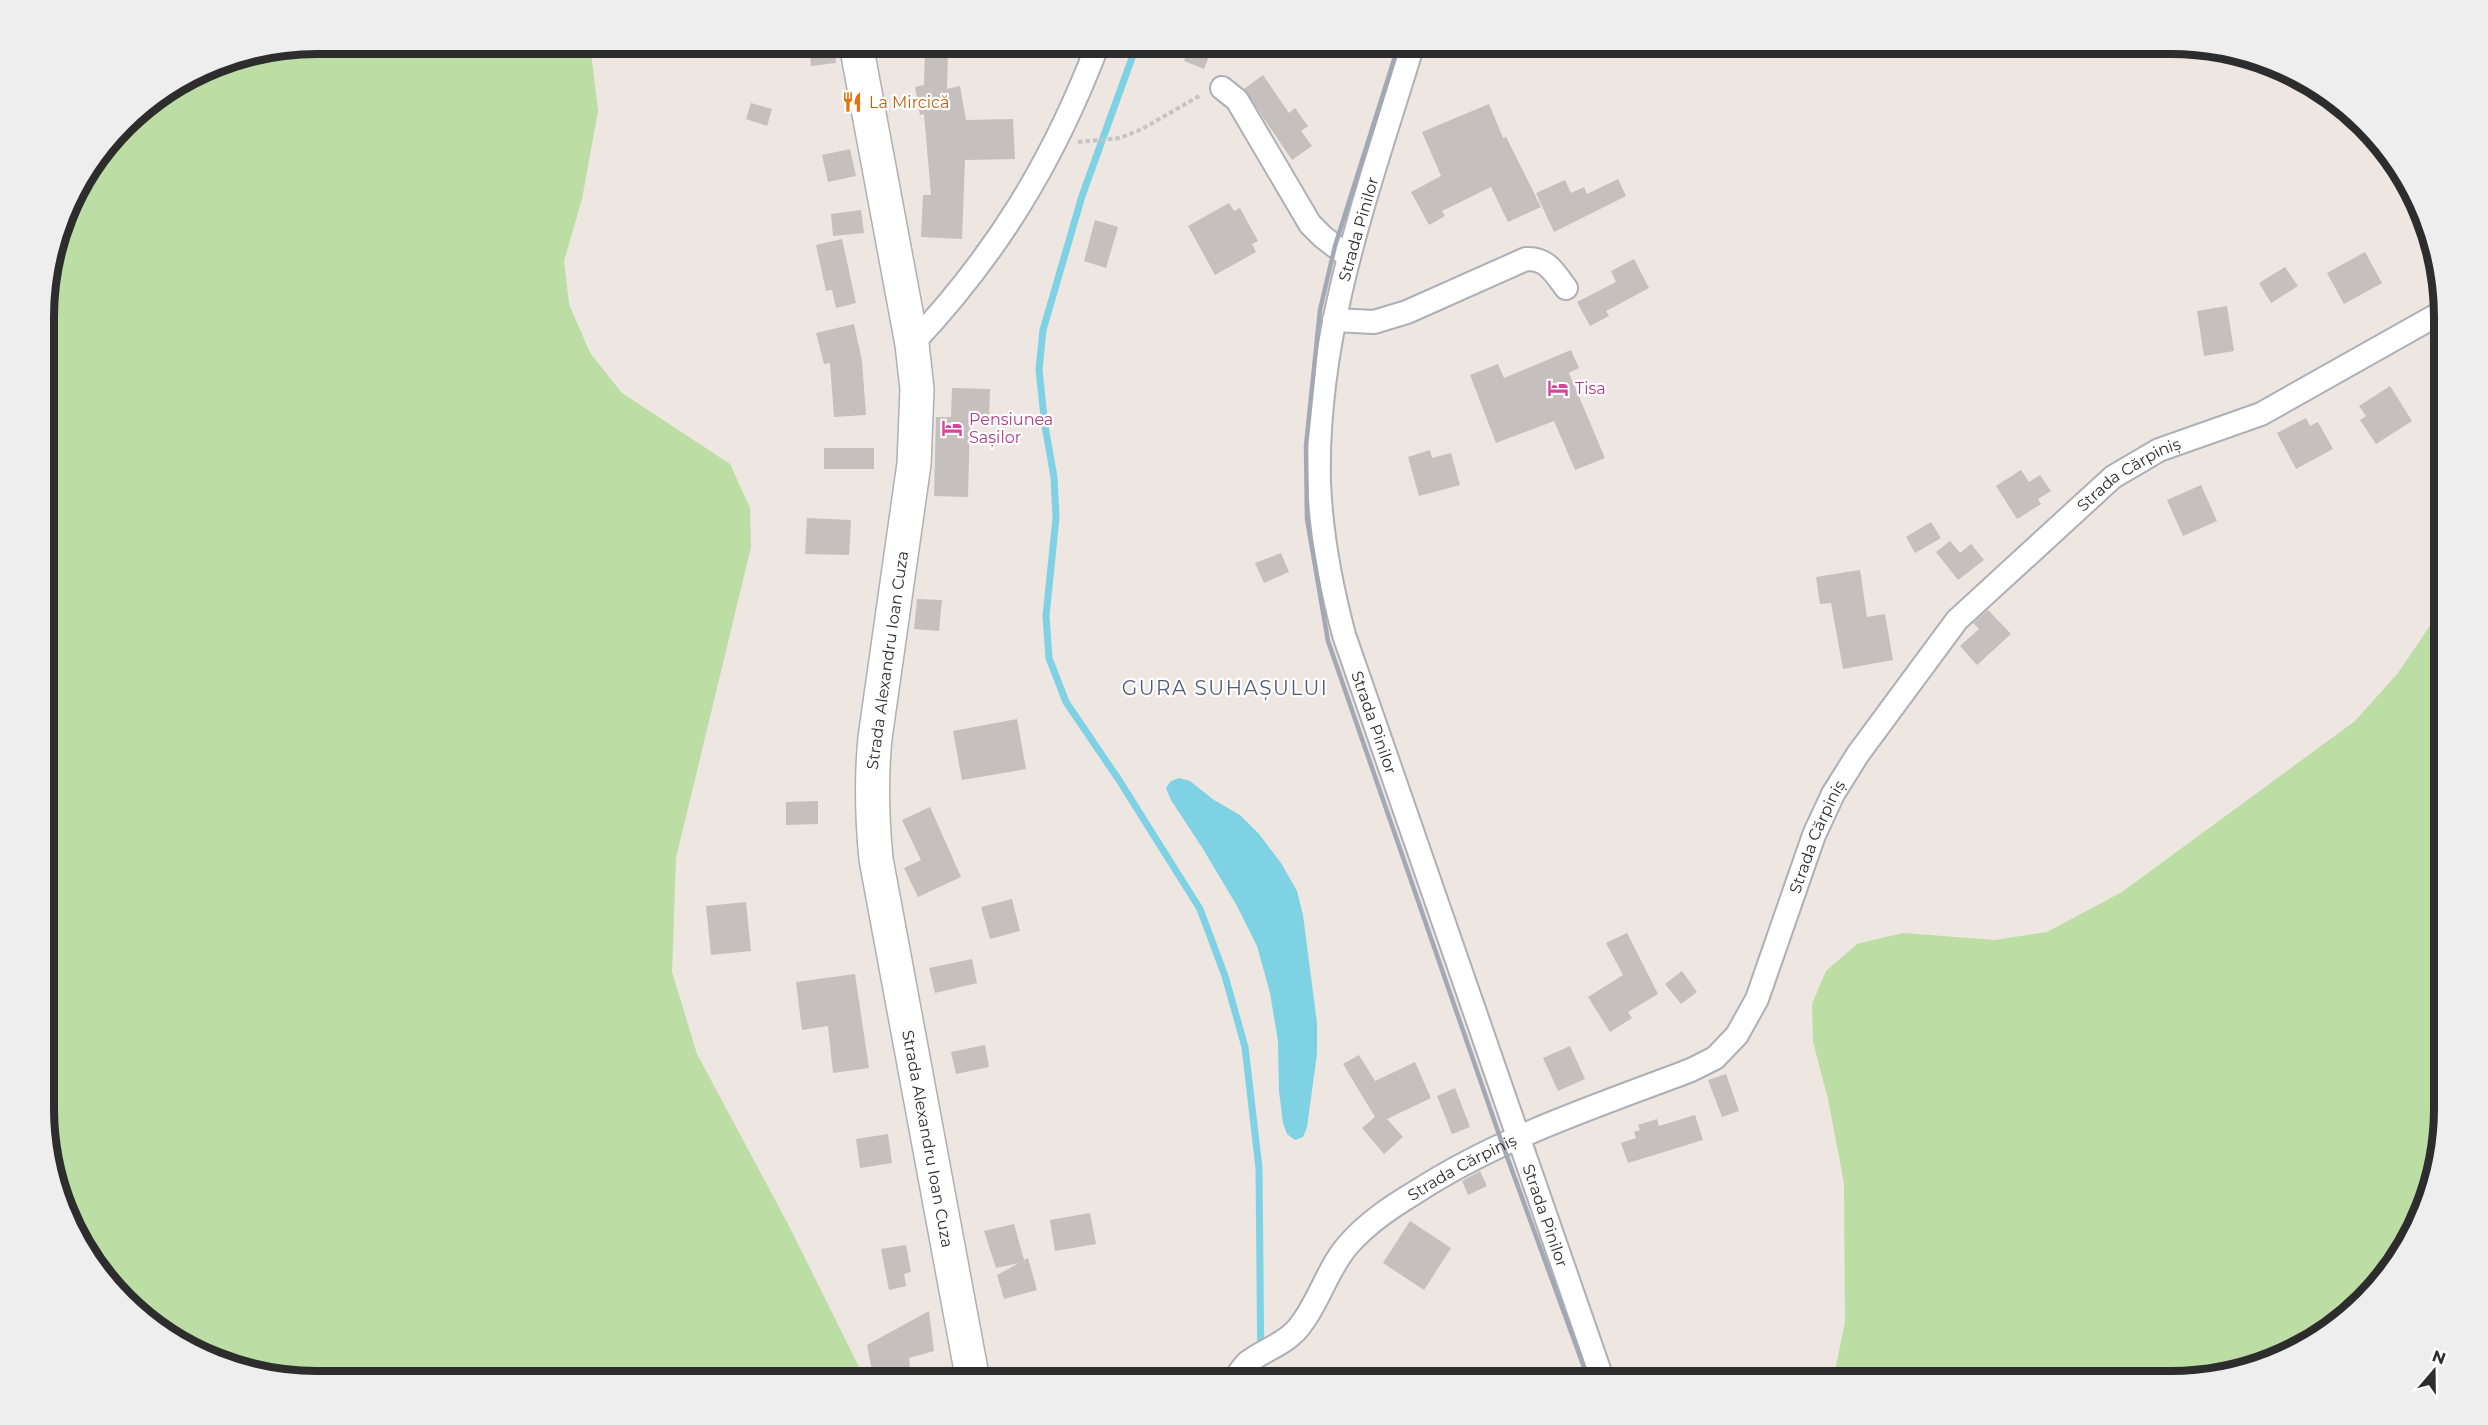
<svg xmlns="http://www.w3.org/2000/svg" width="2488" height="1425" viewBox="0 0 2488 1425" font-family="Montserrat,sans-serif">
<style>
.green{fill:#bcdda3}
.water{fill:#7ed2e4}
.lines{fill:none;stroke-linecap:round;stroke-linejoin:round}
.stream{stroke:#7ed2e4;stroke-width:7}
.building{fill:#c5c0bd}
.minor-casing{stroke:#adb0b7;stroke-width:26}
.secondary-casing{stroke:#adb0b7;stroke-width:36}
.path{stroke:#c4c4c4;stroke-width:4;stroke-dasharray:4.5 3;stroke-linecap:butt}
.minor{stroke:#fff;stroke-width:22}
.secondary{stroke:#fff;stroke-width:33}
.rail{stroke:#a3a8b5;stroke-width:4.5}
.labels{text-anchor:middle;stroke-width:4.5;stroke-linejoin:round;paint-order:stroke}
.food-label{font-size:16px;fill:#c56008;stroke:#fff;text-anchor:start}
.street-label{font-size:16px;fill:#2d2d2d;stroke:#fff}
.hotel-label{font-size:16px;fill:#b23c85;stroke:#fff;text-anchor:start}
.quarter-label{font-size:20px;letter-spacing:1.5px;fill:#515c79;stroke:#fff}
.rim{fill:none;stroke:#2d2d2d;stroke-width:8}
</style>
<rect width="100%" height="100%" fill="#ede6e1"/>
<g class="green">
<path d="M317,44h273l8,67 -16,88 -18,62 5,43 21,49 32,40 108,71 20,44 1,39 -75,311 -4,114 25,82 92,172 77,155h-549l-71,-9 -65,-27 -91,-85 -44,-117v-861l26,-86 65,-84 76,-48z"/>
<path d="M2444,605v520l-36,119 -43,57 -57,44 -120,36h-355l12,-59 -1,-139 -16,-84 -15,-57 -1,-38 14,-33 31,-27 46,-11 92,7 52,-8 75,-40 233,-171 43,-48z"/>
</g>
<path class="water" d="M1179,778l11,3 24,19 26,15 19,19 22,29 16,28 6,24 14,108v31l-10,73 -4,10 -8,3 -8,-6 -4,-11 -4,-32 -1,-50 -8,-48 -13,-47 -20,-40 -34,-57 -32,-49 -5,-12 5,-7z"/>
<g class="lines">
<path class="stream" d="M1137,44l-55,152 -39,134 -4,40 6,56 9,51 2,41 -10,98 3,42 17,44 53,78 81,129 25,67 20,71 14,121 2,213"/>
</g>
<g class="building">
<path d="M834,44l2,19 -25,3 -2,-21z"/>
<path d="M1191,44h23l-10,25 -20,-8z"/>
<path d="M925,53h23l-1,36 13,-3 6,34 47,-1 2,40 -50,1 -3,79 -41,-2 2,-42h8l-7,-81 -4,1 -5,-28 9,-2z"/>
<path d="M1263,75l26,38 6,-5 13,18 -7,5 11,15 -20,14 -48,-71z"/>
<path d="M751,103l21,6 -5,17 -21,-7z"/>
<path d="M1489,104l14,34 3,-1 35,70 -33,15 -17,-35 -49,24 3,5 -16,9 -18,-33 30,-16 -19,-44z"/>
<path d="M850,149l6,27 -28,6 -6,-27z"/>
<path d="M1618,179l8,17 -72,36 -18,-39 29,-13 6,13 13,-6 3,7z"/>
<path d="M1229,203l5,8 6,-3 18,33 -6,3 4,8 -41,23 -27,-49z"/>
<path d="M861,210l3,23 -31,3 -2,-22z"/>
<path d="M1095,220l23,7 -12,41 -22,-7z"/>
<path d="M842,239l14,64 -20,5 -4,-18 -6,1 -10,-46z"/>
<path d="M2365,252l17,31 -38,21 -17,-31z"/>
<path d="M1634,259l15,29 -43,23 3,5 -19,10 -13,-24 39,-20 -5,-11z"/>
<path d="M2285,267l13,19 -27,17 -12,-20z"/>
<path d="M2227,306l7,45 -30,5 -7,-45z"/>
<path d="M854,324l8,37 4,54 -32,2 -4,-54 -6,1 -8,-31z"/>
<path d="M1571,350l8,18 -10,5 36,85 -30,12 -21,-49 -58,22 -26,-68 28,-11 6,14z"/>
<path d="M2390,386l22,35 -36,23 -16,-24 6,-4 -7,-10z"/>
<path d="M952,388l38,1 -1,29 -19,-1 -2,80 -34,-1 2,-79h15z"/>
<path d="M2306,418l4,8 8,-4 15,27 -37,20 -19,-36z"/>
<rect x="824" y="448" width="50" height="21"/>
<path d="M1430,450l2,8 19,-5 9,32 -41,11 -11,-39z"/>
<path d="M2021,470l8,12 11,-7 11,16 -13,8 3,5 -24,15 -21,-33z"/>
<path d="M2201,485l16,36 -34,15 -16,-36z"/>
<path d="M807,518l44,2 -2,35 -44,-1z"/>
<path d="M1931,522l10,16 -26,15 -9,-16z"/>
<path d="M1950,541l10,12 11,-9 13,16 -26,20 -22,-28z"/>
<path d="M1281,553l8,19 -25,11 -9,-20z"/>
<path d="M1860,570l7,47 18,-3 8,46 -50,9 -12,-66 -11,1 -4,-27z"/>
<path d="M917,599l25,1 -3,31 -25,-2z"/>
<path d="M1988,610l23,24 -34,31 -17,-19 19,-17 -6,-6z"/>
<path d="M1017,719l9,50 -64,11 -9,-49z"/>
<path d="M818,801v23l-32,1v-23z"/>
<path d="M930,807l31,70 -43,20 -14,-29 17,-8 -19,-40z"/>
<path d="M1012,899l8,32 -30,8 -9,-32z"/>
<path d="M746,902l5,49 -40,4 -5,-49z"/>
<path d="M1627,933l31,61 -30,18 4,6 -22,14 -22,-35 35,-22 -17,-32z"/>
<path d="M972,959l5,24 -42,10 -6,-25z"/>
<path d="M1682,971l15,21 -16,12 -16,-20z"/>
<path d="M855,974l14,94 -36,5 -5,-47 -26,4 -6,-48z"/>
<path d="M985,1045l4,22 -33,7 -5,-22z"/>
<path d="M1570,1046l15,33 -27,12 -15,-33z"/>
<path d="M1359,1055l16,26 40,-19 16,36 -44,21 16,18 -19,17 -22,-26 13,-11 -32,-53z"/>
<path d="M1726,1074l13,37 -17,6 -14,-37z"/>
<path d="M1455,1088l15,39 -18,7 -15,-38z"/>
<path d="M1695,1115l8,25 -75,23 -7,-20 15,-5 -2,-6 6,-2 -2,-5 19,-6 2,7z"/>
<path d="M888,1134l4,29 -32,5 -4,-29z"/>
<path d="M1480,1171l7,15 -19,9 -6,-14z"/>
<path d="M1090,1213l6,31 -41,7 -5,-31z"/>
<path d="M1410,1221l41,27 -27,42 -41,-27z"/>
<path d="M1014,1224l10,36 4,-2 9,32 -33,9 -7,-24 22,-12 -23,5 -12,-37z"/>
<path d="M906,1245l5,27 -7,2 2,12 -17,4 -8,-41z"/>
<path d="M929,1311l5,40 -25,7 2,21 -37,2 -7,-36z"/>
</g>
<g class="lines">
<g class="minor-casing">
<g id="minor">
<path id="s1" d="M1413,44c-43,142 -98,287 -94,438 2,51 12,104 25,153l259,746"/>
<path d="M1222,88l15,12 73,124 13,13 26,20"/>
<path d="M1334,320l40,2 33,-10 119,-53c21,-1 28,13 40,29"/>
<path d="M912,344c85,-90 142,-184 186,-300"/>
<path id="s2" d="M1233,1381c5,-6 9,-13 14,-18 18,-14 42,-20 55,-40 18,-24 26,-55 46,-78 19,-22 43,-38 68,-53 85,-55 181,-86 275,-122l24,-12 22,-23 20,-36 57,-164 19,-41 25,-40 99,-134 156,-143 46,-27 102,-36 183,-103"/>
</g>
</g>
<g class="secondary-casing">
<g id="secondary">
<path id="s3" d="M856,44l56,300 5,45 -3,75 -39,274c-4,41 -3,80 1,121l97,522"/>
</g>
</g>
<path class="path" d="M1078,142l42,-4 22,-9 59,-34"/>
<use href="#minor" class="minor"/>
<use href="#secondary" class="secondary"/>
<path class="rail" d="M1399,44l-64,202 -15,64 -14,136 1,73 21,122 174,502 87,238"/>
</g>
<defs>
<g id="restaurant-bare" transform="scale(1.62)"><path d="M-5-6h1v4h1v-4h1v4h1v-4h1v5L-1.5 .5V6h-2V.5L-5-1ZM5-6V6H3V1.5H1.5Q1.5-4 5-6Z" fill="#e8710a" stroke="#fff" stroke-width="2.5" paint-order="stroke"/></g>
<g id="hotel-bare" transform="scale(1.62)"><path d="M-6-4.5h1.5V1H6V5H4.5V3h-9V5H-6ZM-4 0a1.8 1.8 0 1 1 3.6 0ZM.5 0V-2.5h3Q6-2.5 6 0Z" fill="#d1479c" stroke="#fff" stroke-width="2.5" paint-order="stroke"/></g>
</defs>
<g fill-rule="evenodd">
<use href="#restaurant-bare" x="852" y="102"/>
<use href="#hotel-bare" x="1558" y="388"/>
<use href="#hotel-bare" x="952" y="428"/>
</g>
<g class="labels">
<g class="food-label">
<text x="869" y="108">La Mircică</text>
</g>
<g class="street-label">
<text transform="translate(1358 229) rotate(-74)" y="6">Strada Pinilor</text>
<text dy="6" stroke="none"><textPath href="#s2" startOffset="1329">Strada Cărpiniș</textPath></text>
<text transform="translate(887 660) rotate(-82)" y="6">Strada Alexandru Ioan Cuza</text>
<text dy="6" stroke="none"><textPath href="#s1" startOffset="698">Strada Pinilor</textPath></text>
<text dy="6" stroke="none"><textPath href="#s2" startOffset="843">Strada Cărpiniș</textPath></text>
<text dy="6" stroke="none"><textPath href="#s3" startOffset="1108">Strada Alexandru Ioan Cuza</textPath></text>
<text dy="6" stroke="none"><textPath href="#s2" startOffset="321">Strada Cărpiniș</textPath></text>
<text dy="6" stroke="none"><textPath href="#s1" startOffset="1220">Strada Pinilor</textPath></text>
</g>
<g class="hotel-label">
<text x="1575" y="394">Tisa</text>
<text x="969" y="425">Pensiunea<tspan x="969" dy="18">Sașilor</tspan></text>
</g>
<g class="quarter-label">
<text x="1225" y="695">GURA SUHAȘULUI</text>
</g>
</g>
<path d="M0 0H2488V1425H0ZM317 54H2171A263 263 0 0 1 2434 317V1108A263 263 0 0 1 2171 1371H317A263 263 0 0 1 54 1108V317A263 263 0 0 1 317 54Z" fill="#eee" fill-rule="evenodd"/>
<path class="rim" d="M317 54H2171A263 263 0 0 1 2434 317V1108A263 263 0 0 1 2171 1371H317A263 263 0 0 1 54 1108V317A263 263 0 0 1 317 54Z"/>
<g transform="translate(2434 1371) rotate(20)" stroke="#ffffff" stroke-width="4.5" paint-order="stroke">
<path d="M0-4.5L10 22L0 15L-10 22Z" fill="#2d2d2d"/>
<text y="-9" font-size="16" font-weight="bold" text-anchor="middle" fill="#2d2d2d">N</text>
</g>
</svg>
